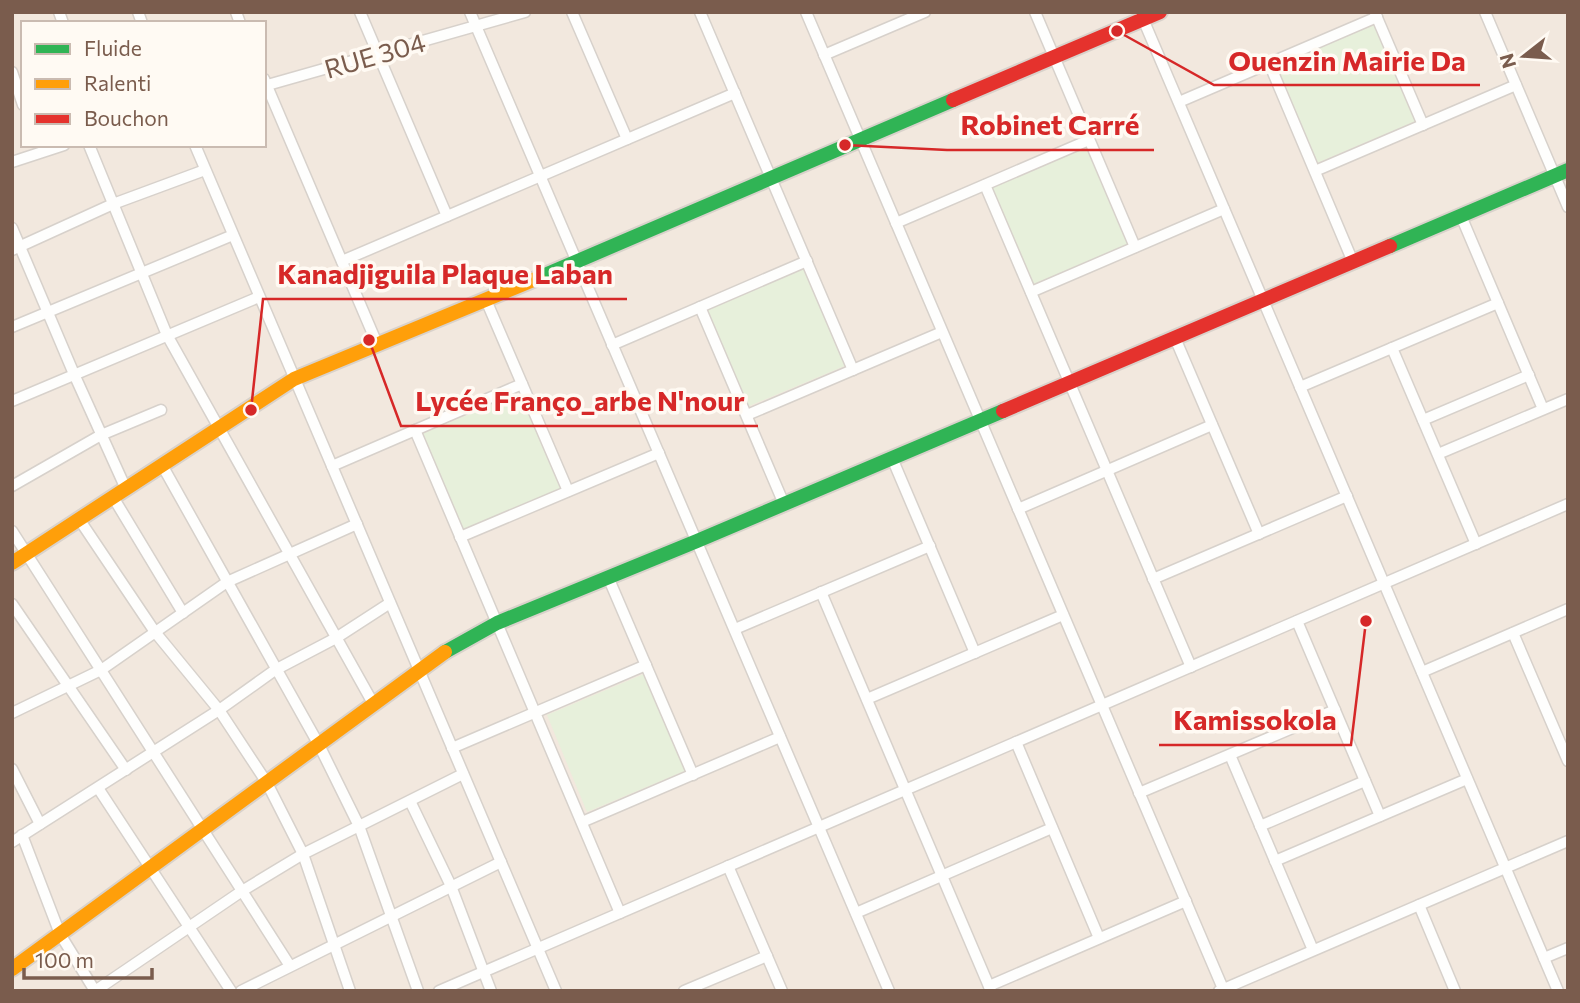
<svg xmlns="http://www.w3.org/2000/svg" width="1580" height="1003" viewBox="0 0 1580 1003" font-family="Commissioner,sans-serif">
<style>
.residential{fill:#f2e8de;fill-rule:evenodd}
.pitch{fill:#e7f0db}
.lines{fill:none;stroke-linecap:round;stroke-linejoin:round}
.street-casing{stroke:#d7d1cb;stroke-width:13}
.fast-casing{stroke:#d9d2cb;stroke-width:18}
.slow-casing{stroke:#d9d2cb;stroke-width:18}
.jam-casing{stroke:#d9d2cb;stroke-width:18}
.street{stroke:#fefefd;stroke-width:10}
.fast{stroke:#30b455;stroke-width:14}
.slow{stroke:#ff9f0a;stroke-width:14}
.jam{stroke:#e5322d;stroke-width:14}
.labels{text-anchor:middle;stroke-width:7;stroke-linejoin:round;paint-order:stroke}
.street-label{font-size:26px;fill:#7a5c4d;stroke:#fffaf3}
.leader{fill:none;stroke:#d62828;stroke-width:2.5}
.callout-dot{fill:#d62828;stroke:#fffaf3;stroke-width:2.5}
.callout-label{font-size:28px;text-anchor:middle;font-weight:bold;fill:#d62828;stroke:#fffaf3;stroke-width:7;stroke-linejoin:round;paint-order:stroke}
</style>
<rect width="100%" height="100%" fill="#f9f5f0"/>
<path class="residential" d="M12,12h1556v979h-1556zM23,23h241v122h-241z"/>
<g class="pitch">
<path d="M1376,24l40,97 -99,42 -41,-97z"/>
<path d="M1090,146l41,97 -100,42 -41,-98z"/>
<path d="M806,268l41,97 -100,42 -40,-98z"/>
<path d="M522,392l40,98 -99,41 -41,-97z"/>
<path d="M646,673l41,97 -100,42 -40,-97z"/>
</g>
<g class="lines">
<g class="street-casing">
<g id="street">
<path d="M59,12l4,11"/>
<path d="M138,12l4,11"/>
<path d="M236,12l4,11"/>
<path d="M360,12l87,204"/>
<path d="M470,12l419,979"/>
<path d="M572,12l55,127"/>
<path d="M700,12l153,358"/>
<path d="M806,12l418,979"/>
<path d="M1035,12l100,235"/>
<path d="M1140,12l418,979"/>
<path d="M1485,12l83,195"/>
<path d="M1375,13l48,112"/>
<path d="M824,55l101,-43"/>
<path d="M1269,63l84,199"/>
<path d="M12,72l11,33"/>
<path d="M264,79l114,267"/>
<path d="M264,86l261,-74"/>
<path d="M1179,102l198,-85"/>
<path d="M89,145l78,190 207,370"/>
<path d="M195,145l361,846"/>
<path d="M12,162l52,-17"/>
<path d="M1315,171l201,-86"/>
<path d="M985,185l206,482"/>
<path d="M1461,216l82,193"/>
<path d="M896,223l193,-83"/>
<path d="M12,228l62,146 52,115"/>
<path d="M12,250l101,-46 92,-34"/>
<path d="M342,261l393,-168"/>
<path d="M1031,292l193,-83"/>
<path d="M486,300l82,191"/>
<path d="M700,307l84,197"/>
<path d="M12,327l221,-92"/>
<path d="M1175,338l84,196"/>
<path d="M612,345l195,-84"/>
<path d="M1392,348l84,196"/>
<path d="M1300,387l198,-84"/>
<path d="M12,401l247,-104"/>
<path d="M747,415l195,-83"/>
<path d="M1423,420l106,-45"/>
<path d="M415,430l205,483"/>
<path d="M1438,454l130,-55"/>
<path d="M892,458l83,195"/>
<path d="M162,465l157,280 40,81 59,165"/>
<path d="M332,466l190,-82"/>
<path d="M12,486l89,-51 60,-25"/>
<path d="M113,497l70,116"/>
<path d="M1018,509l194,-84"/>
<path d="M79,519l76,113 64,78 48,73 36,71 47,137"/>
<path d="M12,531l278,435"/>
<path d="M460,537l199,-84"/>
<path d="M608,577l85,198"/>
<path d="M1153,579l194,-83"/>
<path d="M821,592l170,399"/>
<path d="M12,604l114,166"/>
<path d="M1297,621l83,195"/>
<path d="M735,629l195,-83"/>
<path d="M1513,633l55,128"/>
<path d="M1422,672l146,-63"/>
<path d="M867,699l196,-84"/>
<path d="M12,713l89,-43 126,-88 130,-58"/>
<path d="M1016,742l83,196"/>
<path d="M452,748l194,-83"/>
<path d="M1230,755l83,195"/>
<path d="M12,769l28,55"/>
<path d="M98,788l133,203"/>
<path d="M1139,793l196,-83"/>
<path d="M410,801l41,85 40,105"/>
<path d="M582,822l198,-85"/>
<path d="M1260,826l105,-45"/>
<path d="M22,835l38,99 35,57 147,-100 61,-37 160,-80"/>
<path d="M12,842l207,-132 56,-40 61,-32 54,-35"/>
<path d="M1275,861l192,-82"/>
<path d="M728,866l54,125"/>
<path d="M1419,905l36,86"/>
<path d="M856,913l196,-85"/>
<path d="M1544,958l24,-10"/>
<path d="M989,986l197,-85"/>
<path d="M241,991l260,-129"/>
<path d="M439,991l1129,-487"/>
<path d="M684,991l83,-35"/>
<path d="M1219,991l349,-150"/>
</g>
</g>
<g class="fast-casing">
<g id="fast">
<path d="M1390,246l178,-76"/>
<path d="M538,278l415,-178"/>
<path d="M445,652l52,-29 200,-82 306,-130"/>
</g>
</g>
<g class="slow-casing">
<g id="slow">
<path d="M12,563l282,-184 244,-101"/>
<path d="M12,969l433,-317"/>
</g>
</g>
<g class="jam-casing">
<g id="jam">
<path d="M953,100l207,-88"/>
<path d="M1003,411l387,-165"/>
</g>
</g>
<use href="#street" class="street"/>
<use href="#fast" class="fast"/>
<use href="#slow" class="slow"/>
<use href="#jam" class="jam"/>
</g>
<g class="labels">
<g class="street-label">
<text transform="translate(375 56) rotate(-16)" y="9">RUE 304</text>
</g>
</g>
<path class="leader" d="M1117 31L1214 85H1480M845 145L947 150H1154M251 410L263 299H627M369 340L401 426H758M1366 621L1351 745H1159"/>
<g class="callout-dot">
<circle cx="1117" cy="31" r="7"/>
<circle cx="845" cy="145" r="7"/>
<circle cx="251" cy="410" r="7"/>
<circle cx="369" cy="340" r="7"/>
<circle cx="1366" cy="621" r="7"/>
</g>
<g class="callout-label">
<text x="1347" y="71">Ouenzin Mairie Da</text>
<text x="1050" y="135">Robinet Carré</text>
<text x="445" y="284">Kanadjiguila Plaque Laban</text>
<text x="580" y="411">Lycée Franço_arbe N'nour</text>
<text x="1255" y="730">Kamissokola</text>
</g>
<rect width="1580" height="1003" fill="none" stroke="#7a5c4d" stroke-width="28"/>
<rect x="21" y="21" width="245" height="126" fill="#fffaf3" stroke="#cabbb1" stroke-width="2"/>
<rect x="35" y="44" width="35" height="10" fill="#30b455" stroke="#cabbb1" stroke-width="2"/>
<text x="84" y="56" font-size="21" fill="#7a5c4d">Fluide</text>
<rect x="35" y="79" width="35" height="10" fill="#ff9f0a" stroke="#cabbb1" stroke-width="2"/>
<text x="84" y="91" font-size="21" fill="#7a5c4d">Ralenti</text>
<rect x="35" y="114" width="35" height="10" fill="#e5322d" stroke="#cabbb1" stroke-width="2"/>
<text x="84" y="126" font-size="21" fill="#7a5c4d">Bouchon</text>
<g transform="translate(1524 56) rotate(253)" stroke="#fffaf3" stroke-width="5" paint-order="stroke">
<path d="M0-5L12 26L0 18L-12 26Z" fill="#7a5c4d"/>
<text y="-10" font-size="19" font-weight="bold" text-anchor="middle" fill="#7a5c4d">N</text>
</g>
<path d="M24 968v10h128v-10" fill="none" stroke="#7a5c4d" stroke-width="3.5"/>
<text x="35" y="968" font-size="21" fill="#7a5c4d" stroke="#fffaf3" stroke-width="5" paint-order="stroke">100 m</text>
</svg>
